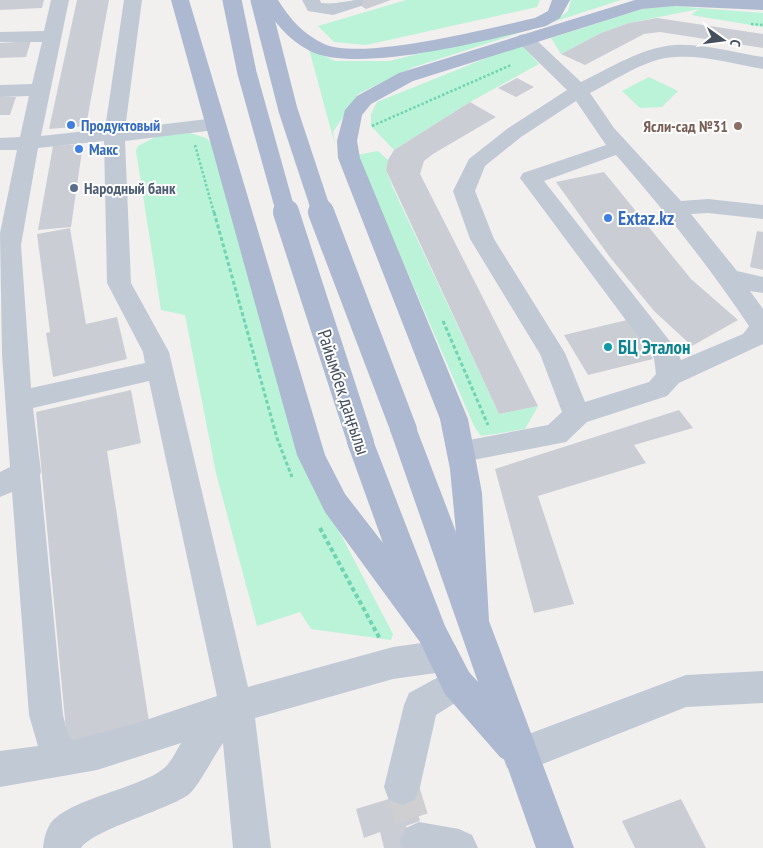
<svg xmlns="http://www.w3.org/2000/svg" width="763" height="848" viewBox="0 0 763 848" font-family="'PT Sans Narrow',sans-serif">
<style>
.green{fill:#baf3d8}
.building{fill:#cbcdd5}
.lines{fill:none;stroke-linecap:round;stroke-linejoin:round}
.minor-tunnel{stroke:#cfcfd2;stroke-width:33;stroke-dasharray:33 17;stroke-linecap:butt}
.path-far2{stroke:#6fd4b1;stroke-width:2.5;stroke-dasharray:2.5 2;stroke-linecap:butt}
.path-far1{stroke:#6fd4b1;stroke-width:3;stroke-dasharray:4 2.5;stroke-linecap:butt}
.path{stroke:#6fd4b1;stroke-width:4;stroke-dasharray:4.5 3;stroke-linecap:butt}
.minor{fill:#c1c9d5;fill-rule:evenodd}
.major{fill:#acb9d0;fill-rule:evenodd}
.major-bridge-far1{stroke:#acb9d0;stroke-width:19}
.major-bridge{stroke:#acb9d0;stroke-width:26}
.shop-dot{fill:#3f7fe0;stroke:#fff;stroke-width:2}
.education-dot{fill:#8d6e63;stroke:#fff;stroke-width:2}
.service-dot{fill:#5c6f8a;stroke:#fff;stroke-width:2}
.culture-dot{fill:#0f9aa8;stroke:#fff;stroke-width:2}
.labels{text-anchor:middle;stroke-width:4;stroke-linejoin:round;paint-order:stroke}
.far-shop-label{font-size:16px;font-weight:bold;fill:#366cbe;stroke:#fff;text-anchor:start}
.far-education-label{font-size:16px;font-weight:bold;fill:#785e54;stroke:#fff;text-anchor:end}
.far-service-label{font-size:16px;font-weight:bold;fill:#4e5e75;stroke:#fff;text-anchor:start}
.shop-label{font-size:19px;font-weight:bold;fill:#366cbe;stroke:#fff;text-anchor:start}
.culture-label{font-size:19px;font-weight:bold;fill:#0d838f;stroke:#fff;text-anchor:start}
.street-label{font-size:19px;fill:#454f5e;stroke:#fff}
</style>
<rect width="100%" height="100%" fill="#f2efef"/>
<g class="green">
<path d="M406,0h134l-3,7 -171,38 -32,-3 -16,-16z"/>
<path d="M571,0h50l-207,67 -56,27 -25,38 2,13 -26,-96 26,12h54l168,-41 11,-9z"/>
<path d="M674,6l89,7v14l-72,-12 8,-6 -70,14 -28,10 -40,21 -10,-16 91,-29z"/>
<path d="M521,44l18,20 -69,38 -76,48 -23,-24v-12l6,-12z"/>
<path d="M649,77l29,14 -16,16 -22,1 -18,-17z"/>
<path d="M190,133l16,5 6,6 85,307 96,183 -2,6 -80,-11 -11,-17 -43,14 -41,-153 -31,-158 -24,-5 -25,-159 2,-5 19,-10z"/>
<path d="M378,151l10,9 -2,10 7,18 106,226 39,-8 -13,23 -44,7 -7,-10 -117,-271z"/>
</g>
<g class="building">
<path d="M0,0h44l-2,8 -42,2z"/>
<path d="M77,0h32l-23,126 -37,3z"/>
<path d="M352,0h39l-25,9z"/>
<path d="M657,18l106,16v14l-103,-16 -16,2 -59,31 -24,-11 40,-21 28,-10z"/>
<path d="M31,41l-5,16 -26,1v-15z"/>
<path d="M517,78l17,9 -18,10 -18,-9z"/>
<path d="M0,97h16l-6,18h-10z"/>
<path d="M470,102l26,15 -63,37 -9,7 -4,13 118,232 -39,8 -113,-244 2,-10 6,-10z"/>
<path d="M83,144l-12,83 -33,3 15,-84z"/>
<path d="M604,172l87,107 47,41 -46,26 -38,-35 -45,-55 -53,-74z"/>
<path d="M70,228l16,96 31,-7 10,42 -74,18 -7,-44 4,-1 -13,-98z"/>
<path d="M757,231l6,1v38l-13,-3z"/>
<path d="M627,320l26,39 -65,16 -24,-40z"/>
<path d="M131,390l10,53 -34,8 43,277 -82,23 -32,-339z"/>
<path d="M679,410l14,18 -59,17 12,18 -108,33 36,108 -40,9 -39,-144z"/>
<path d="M412,792l8,29 -14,5 7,22h-29l-4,-16 -16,6 -8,-29z"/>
<path d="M681,799l25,49h-71l-13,-27z"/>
</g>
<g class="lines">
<path class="minor-tunnel" d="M402,787l17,54"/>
<g class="path-far2">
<path d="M751,24l12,1"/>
<path d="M372,126l139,-61"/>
<path d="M195,145l19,68"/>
</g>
<g class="path-far1">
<path d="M214,212l63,226 15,39"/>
<path d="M443,321l45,104"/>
</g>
<path class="path" d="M320,528l60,111"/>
<g class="minor">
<path d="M51,0h18l-28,136 64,-7 19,-129h18l-17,129 90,-11 7,2 3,4 -3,4 -7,2 -90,11 6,142 38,69 79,335 145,-40 50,-7 12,5 5,11 -5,11 -12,5 -50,7 -138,39 16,130h-38l-10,-105c-8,11 -26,46 -35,52 -24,16 -95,35 -107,53h-38c1,-8 2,-15 6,-22 14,-26 89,-37 114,-57 8,-6 13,-18 18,-26l-84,27 -97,17v-36l38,-5 -9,-31 -17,-223 -12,5v-25l10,-5 -8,-113 -2,-121 17,-83h-17v-12l20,-1 9,-41 -29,1v-12l32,-1 10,-42h-42v-10l44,-1zM104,141l3,142 36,69 2,11 -114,25 -10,-143 17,-97zM149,381l68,315 -83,28 -61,16 -5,-5 -5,-20 -23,-240 1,-3 -8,-64z"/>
<path d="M302,0h18l1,3c14,2 27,-3 41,-3l2,2 -3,4 -28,9 -25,-4z"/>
<path d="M525,34l6,1 50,47c29,-14 60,-34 93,-37 29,-2 61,8 89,12v12c-28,-5 -59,-14 -88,-12 -29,1 -59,23 -85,36l24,35 67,73 27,-2 55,6v14l-55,-6 -17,1 46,57 26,6v16l-13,-2 13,18v35l-84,39 -12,13 -80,26 -21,20 -103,20 -10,-3 -4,-8 4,-8 95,-18 14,-13 -22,-58 -70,-115 -17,-48 16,-32 38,-30 60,-39 -48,-47 -3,-4 3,-4zM576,101l30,44 -83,28 -3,5 134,180 2,16 -7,8 -64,20 -20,-49 -71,-114 -19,-48 10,-25 36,-29zM616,155c48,55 92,110 133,171l-6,8 -62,26 -5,-11 -132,-168z"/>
<path d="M457,667l12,5 5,11 -5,11 -33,21 -16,72 -5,13 -13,5 -13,-5 -5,-13 20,-82 5,-12z"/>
<path d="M763,671v32l-77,4 -166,66 -13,-5 -5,-13 5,-13 179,-67z"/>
<path d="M419,822l40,7 13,6 6,13h-75l-3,-7 6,-13z"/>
</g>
<g class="major">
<path d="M171,0h18l136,455 20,39 38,49 -36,-100 4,-8 10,-3 10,3 74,191 24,46 9,10 -88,-252 4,-8 10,-3 10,3 42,110 -6,-63 -10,-50 -102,-261 -1,-17 8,-31 12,-14 42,-23 236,-73h128v10l-88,-4 -33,3 -229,72 -42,23 -9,11 -5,26 3,17 108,261 14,74 7,128 85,227h-38l-31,-88 -5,-3 -55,-63 -25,-52 -95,-130 -28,-57z"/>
<path d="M260,0h18c12,19 25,34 46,44 40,17 165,-16 211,-26l13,-7 4,-11h18l-10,18 -14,8c-53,13 -188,49 -236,25 -23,-12 -36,-30 -50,-51z"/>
</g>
<g class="major-bridge-far1">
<path d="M232,0l15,73 39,140"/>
<path d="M260,0l28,110 34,103"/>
</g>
<g class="major-bridge">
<path d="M286,212l75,231"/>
<path d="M321,212l83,218"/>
</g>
</g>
<g class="shop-dot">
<circle cx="71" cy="125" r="5"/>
<circle cx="79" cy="149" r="5"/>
<circle cx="608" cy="218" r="5"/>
</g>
<circle class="education-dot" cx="738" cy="126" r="5"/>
<circle class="service-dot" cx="74" cy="188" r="5"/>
<circle class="culture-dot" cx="608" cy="347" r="5"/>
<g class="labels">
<g class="far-shop-label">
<text x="81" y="131">Продуктовый</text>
<text x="89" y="155">Макс</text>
</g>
<g class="far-education-label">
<text x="728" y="132">Ясли-сад №31</text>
</g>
<g class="far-service-label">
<text x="84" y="194">Народный банк</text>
</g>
<g class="shop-label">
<text x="618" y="225">Extaz.kz</text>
</g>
<g class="culture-label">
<text x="618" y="354">БЦ Эталон</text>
</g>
<g class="street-label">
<text transform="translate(344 392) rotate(72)" y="7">Райымбек даңғылы</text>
</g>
</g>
<g transform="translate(723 40) rotate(104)" stroke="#ffffff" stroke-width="4" paint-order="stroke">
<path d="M0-4L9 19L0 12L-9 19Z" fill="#454f5e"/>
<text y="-8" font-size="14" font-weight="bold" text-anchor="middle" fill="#454f5e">С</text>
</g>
</svg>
